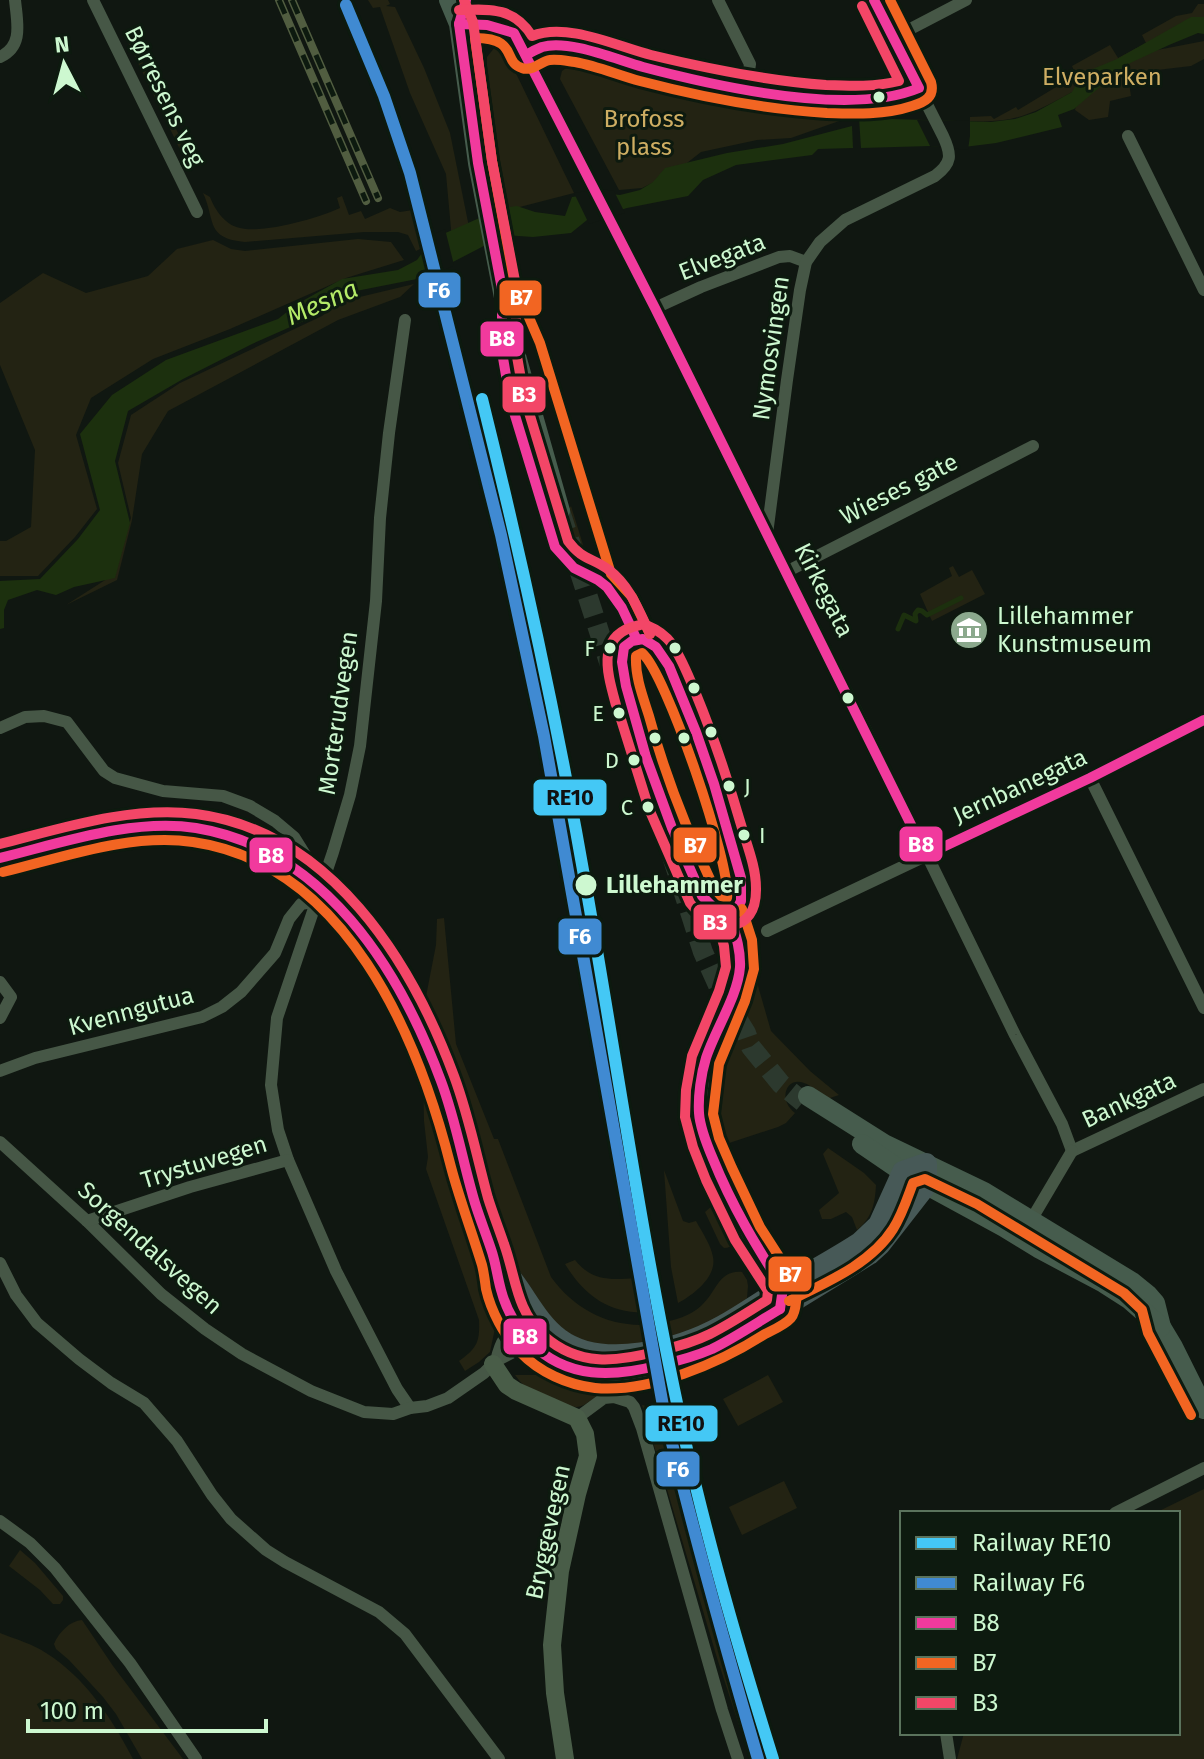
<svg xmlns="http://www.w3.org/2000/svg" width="1204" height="1759" viewBox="0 0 1204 1759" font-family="'Fira Sans',sans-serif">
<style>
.green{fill:#232313}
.water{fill:#1c300e}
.pier{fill:#101711}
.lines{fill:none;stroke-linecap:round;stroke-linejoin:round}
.stream{stroke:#1c300e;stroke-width:5}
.primary-tunnel{stroke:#2c392e;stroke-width:20;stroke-dasharray:20 10;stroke-linecap:butt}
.highway-tunnel{stroke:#2c392e;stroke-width:22;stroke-dasharray:22 11;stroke-linecap:butt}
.street{stroke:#465746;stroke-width:12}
.secondary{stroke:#495d48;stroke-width:18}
.primary{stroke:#465c4d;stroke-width:20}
.highway{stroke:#475957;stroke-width:22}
.rail-casing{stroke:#515d40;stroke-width:8}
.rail{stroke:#0d1a0f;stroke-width:5;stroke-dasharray:15;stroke-linecap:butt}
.bus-1-casing{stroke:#0d1a0f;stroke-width:16}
.bus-2-casing{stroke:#0d1a0f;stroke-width:16}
.bus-3-casing{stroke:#0d1a0f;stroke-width:16}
.bus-1{stroke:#f13a9d;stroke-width:10}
.bus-2{stroke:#f26522;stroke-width:10}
.bus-3{stroke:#f34667;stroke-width:10}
.rail-1-casing{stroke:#0d1a0f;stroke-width:18}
.rail-2-casing{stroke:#0d1a0f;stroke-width:18}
.rail-1{stroke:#44c8f5;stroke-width:12}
.rail-2{stroke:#408ad2;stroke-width:12}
.bus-dot{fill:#cdf8d0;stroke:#0d1a0f;stroke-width:3}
.labels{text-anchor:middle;stroke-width:6;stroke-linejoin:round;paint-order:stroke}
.bus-label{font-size:22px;fill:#cdf8d0;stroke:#0d1a0f;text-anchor:end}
.park-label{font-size:24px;fill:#ceae63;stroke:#0d1a0f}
.street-label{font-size:24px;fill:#cdf8d0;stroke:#0d1a0f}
.poi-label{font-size:24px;fill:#cdf8d0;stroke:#0d1a0f;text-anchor:start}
.stop-label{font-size:24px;font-weight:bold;fill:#cdf8d0;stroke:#0d1a0f;text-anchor:start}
.water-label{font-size:26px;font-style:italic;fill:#b4eb68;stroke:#0d1a0f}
.line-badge{stroke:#0d1a0f;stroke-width:3}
.badge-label{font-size:22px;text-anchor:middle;font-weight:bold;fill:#fff}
.pale-badge-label{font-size:22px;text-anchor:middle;font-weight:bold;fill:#111}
</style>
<rect width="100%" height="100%" fill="#101711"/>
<g class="green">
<path d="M368,0h20l2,4 -4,2 9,1 29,61 26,65 19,94 -17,13 -6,-66 -36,-81 -30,-86 -7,1z"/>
<path d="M1198,4h6v23l-57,25 57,-11v18l-13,7 -34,4 -28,13 2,13 -21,5 -2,16 -19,3 -14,-10 3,-16 -6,-2c-38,21 -58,32 -102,29v-4l21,-1 3,3 22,-12 2,3 58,-35 -4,-9 38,-21 8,13 28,-15 -4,-8 34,-19 16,-3z"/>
<path d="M125,36l5,1 64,128 -4,5z"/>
<path d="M495,47l13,10 66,136 -74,19 -16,-123 3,-32z"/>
<path d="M572,64l38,8 84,26 14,-2 55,12 91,5 -12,7 -51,18 -34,2 -56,12 -23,18 -36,18 -23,2 -59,-111 2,-8z"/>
<path d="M203,193l7,4c5,13 15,28 30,31 22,6 79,-10 100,-20l-3,-10 5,-2 7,19 12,-4 4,8 25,-11 10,4 13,-2 11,37 -8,4 -8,-16 -10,-3h-34l-119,10c-40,-4 -29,-21 -42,-49z"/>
<path d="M358,239l33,3 13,18 -58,18 -116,51 -77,30 -62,39 -15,37 21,74 -22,28 -37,39h-38v-35h6l25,-14 4,-77 -35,-85v-62l43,-30 43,20 62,-17 29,-27 36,-9 18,9 14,2z"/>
<path d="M414,284l-14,13 -62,23 -170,91 -26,43 -10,66 -15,60 -51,25 47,-30 18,-57 -13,-55 13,-48 49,-32 142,-67 21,-15z"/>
<path d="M571,506l18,58 -1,4c-26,-13 -30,-29 -39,-54l3,1 17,-6z"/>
<path d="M953,566l6,11 13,-7 13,24 -53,27 -12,-27 32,-18 -3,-8z"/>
<path d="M444,918l12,126 38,95h4l53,138c26,36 66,54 110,46 14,-3 29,-7 40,-17 16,-14 17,-36 41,-34l5,8 1,6 -1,12 -7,9 -53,26 -62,14 -37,-2 -32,-19 -41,-54 -13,-23 -33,-88 -7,-1 -11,7 -2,9 44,117 5,21 -8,38 -11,10 -14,9 -6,-10c18,-13 21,-19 20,-41l-53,-151 2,-12 -4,-36 -2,-104 14,-72 1,-26z"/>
<path d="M754,972l17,59 39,40 29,24 -12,4c-6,-4 -16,-14 -23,-16 -17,-7 -27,16 -9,30l-9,10 -8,4 -58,19c-4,-12 -7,-25 -8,-37 -3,-43 26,-97 42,-137z"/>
<path d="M828,1148l36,25 12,12c-1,19 -4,33 -19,45l-5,-13 -6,-5 -15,7h-9l-3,-9 20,-17 -16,-39z"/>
<path d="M700,1159l35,72c2,9 -1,17 -11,17l-4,-4 -15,-32 7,-6 1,-4 -16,-42z"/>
<path d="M664,1170l19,51 6,2 7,-2c6,11 15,24 17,36 4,20 -20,38 -35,46l-7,-36z"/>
<path d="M575,1260c17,21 35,20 60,18l6,12 9,8 3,14c-41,4 -68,-15 -88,-48z"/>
<path d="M515,1375h26l16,4 14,7 34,5c-9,4 -18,15 -28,16 -9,1 -45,-16 -53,-22 -5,-4 -5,-5 -9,-10z"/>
<path d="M768,1375l15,27 -45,24 -15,-27z"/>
<path d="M642,1405l29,6 5,35 18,72 68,241h-12l-33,-101z"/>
<path d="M784,1481l13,27 -55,27 -13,-28z"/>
<path d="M1204,1489v270h-247l7,-26h214v-220h-23z"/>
<path d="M20,1550l15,13 28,33v4l-3,4h-7l-13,-14 -31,-24z"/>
<path d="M82,1620l31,46 70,93h-41l-26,-45 -13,-17 -34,-37 -13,-11 -2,-5c5,-12 16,-23 28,-24z"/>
<path d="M0,1633c15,6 33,11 46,20 40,25 66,66 87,106h-133z"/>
</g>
<g class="water">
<path d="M1191,17h13v17l-6,-1 -29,12 -43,20 -52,44 -16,6 4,12 -66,16 -40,5 -26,-2 -69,2 -2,-30 132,4 24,-3 21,-7 36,-20 11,-19 34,-14z"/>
<path d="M852,126l1,22 -35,1 -6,6 -76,10 -33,15 -15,16 -61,12 -40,12 -16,13 -38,4 -28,-2 -83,43 -71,14 -29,21 -70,31 -69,35 -55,32 -13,50 15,62 -15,55 -41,9 -18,8 -19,-5 -29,10 -4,10v18l-4,1v-48l40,-2 38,-40 22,-29 -20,-76 32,-39 54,-35 112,-41 19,-15 45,-25 56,-9 19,-10 15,-21 70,-31 15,-2 18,6 30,4 7,-19 29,-4 19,2 20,-5 13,-8 12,-14 62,-15 56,-9z"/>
</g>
<g class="pier">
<path d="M917,120l53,1v15l-2,14 -38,-4z"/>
<path d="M601,189l13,2 11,22 -36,11 -15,-31z"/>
<path d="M445,229l9,36 -22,12 -9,-32 7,-9z"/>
</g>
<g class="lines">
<path class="stream" d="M898,629l6,-14 12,6 -1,-7 3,-4 4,1 5,4 34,-17"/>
<path class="primary-tunnel" d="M560,511l143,441 19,42 24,39 5,14 30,37 22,18"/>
<path class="highway-tunnel" d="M0,858c54,-13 118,-33 173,-31 117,4 188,88 236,185 12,23 24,47 33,72 10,31 18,62 26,94"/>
<g class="street">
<path d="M93,0l104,212"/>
<path d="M718,0l32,64 -4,26"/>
<path d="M459,24c21,-1 36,0 55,9l141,275 203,406 157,321 47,89 10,27"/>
<path d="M893,38l73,-38"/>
<path d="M526,55c7,-3 15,-9 22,-9 32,-2 64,13 95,21 63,16 127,30 192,32 29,1 58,2 84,-11"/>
<path d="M0,57c24,-11 17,-35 15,-57"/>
<path d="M1128,136l76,154"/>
<path d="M655,308l46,-21 78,-30 11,-1 16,6"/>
<path d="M405,320l-16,113 -9,85 -4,83 -16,145 -10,49 -17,57 -56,166 -6,67 7,45 10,30 48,111 61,118 13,19"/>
<path d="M767,534l20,-154 13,-90 6,-28 14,-20 25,-22 90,-44c17,-13 17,-21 8,-40l-69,-136"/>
<path d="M786,572l247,-126"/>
<path d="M0,728l25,-11 19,-1 23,6 37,49 11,7 48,13 60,5 27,10 25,15 19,16 28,45"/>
<path d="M1090,778l114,230"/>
<path d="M767,931l323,-153 114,-58"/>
<path d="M0,982l11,15 -11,21"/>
<path d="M709,1049c16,-37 39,-76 26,-116"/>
<path d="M0,1071l35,-13 167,-41 20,-10 19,-15 34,-39 14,-34 12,-15 16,-3"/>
<path d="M0,1142l87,79 74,73 44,35 37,25 69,37 53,21 29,2 17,-6 17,-2 21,-8 36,-25 12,-12 35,-18 3,-4"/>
<path d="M1072,1151l132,-62"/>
<path d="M87,1221l103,-34 98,-27"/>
<path d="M1030,1222l42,-71"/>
<path d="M0,1263l16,32 21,28 42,36 32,24 33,20 33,38 35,54 19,24 35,31 19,12 94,50 26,22 94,125"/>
<path d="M496,1361c4,-17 9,-31 28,-35"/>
<path d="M577,1418l27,-20 10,-1 16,5 4,5 8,21 80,282 16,49"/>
<path d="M1115,1513l89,-45"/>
<path d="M0,1521l30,22 25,25 75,95 66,96"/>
<path d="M946,1733l4,26"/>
</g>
<path class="secondary" d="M493,1364l14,21 9,6 61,27 8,16 3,22 -11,38 -17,77 -8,74 3,48 10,66"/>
<g class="primary">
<path d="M449,0l10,24 19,139 36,186 46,162"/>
<path d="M808,1096l76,48 100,48 148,90 16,13 7,8 6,24 12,20 31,62"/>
<path d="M862,1144l41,28 101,55 36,22 64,34 25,16 32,28"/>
</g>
<g class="highway">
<path d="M709,1049l-8,31 -2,25 7,37 13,32 29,60 35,54 -1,12"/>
<path d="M468,1178l17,57 12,29 3,25 19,37 12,17 16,12 30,16 21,4 23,-2 50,-11 34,-11 17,-8 58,-34 89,-55 11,-10 46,-59v-21l-23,8 -24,53 -19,18c-26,17 -53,31 -79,47 -20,12 -38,25 -58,36 -43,24 -121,45 -164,13 -27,-20 -37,-54 -62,-75"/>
</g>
<g class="rail-casing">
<g id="rail">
<path d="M279,0l87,201"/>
<path d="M292,0l86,198"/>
</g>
</g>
<use href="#rail" class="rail"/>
<g class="bus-1-casing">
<g id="bus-1">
<path d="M466,0l-7,24 19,139 24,126v63l8,47 45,148 19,21 24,12 9,7 15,21 15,32"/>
<path d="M459,24l28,1 27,8 141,275 271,547 164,-77 114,-58"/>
<path d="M526,55c5,-3 11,-6 16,-8 27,-8 75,13 101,20 72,19 207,50 276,21l-45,-88"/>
<path d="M643,639l13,8 13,19 27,66 18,52 27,94v23l-3,6 -5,4 -6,1 -13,-4 -12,-12 -30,-68 -26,-71 -20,-71 -4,-24 2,-15 8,-6z"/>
<path d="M0,858c61,-15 133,-40 196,-30 128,21 203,140 245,253 15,40 22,82 34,122 5,16 11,31 16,46 5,14 6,27 10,41 5,19 16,38 29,52 37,38 84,35 130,23 18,-4 36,-9 52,-16 24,-12 46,-27 68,-40"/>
<path d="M729,913c5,17 12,35 11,54 -2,29 -25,63 -34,91 -5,16 -8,38 -7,55 1,15 8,32 14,46 19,47 43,87 70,129l-3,21"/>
</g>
</g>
<g class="bus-2-casing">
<g id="bus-2">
<path d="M650,634l-18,-37 -21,-23 -71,-231 -25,-58 -23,-124 -17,-123c44,0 27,24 47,30 10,4 19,-7 28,-8 8,-1 17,1 25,2 22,4 43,13 65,19 61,16 123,28 187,32 28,1 58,2 85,-7 13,-4 23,-9 19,-24l-41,-82"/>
<path d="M642,653c24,19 90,214 85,245l-6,-2 -7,-8c-26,-55 -49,-112 -65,-172 -6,-19 -14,-39 -13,-60z"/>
<path d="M3,872c61,-15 127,-39 190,-30 153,22 225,194 258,325 9,34 21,65 31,98 2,8 3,16 4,24 5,22 18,47 34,63 19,20 48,33 75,36 55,5 125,-25 170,-54 8,-4 20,-9 26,-16 6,-7 6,-26 5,-35l-36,-56 -28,-59 -13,-30 -6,-24 6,-50 26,-63 9,-32 -2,-29 -10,-31"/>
<path d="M789,1301c36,-18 82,-37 104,-72 9,-14 14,-30 20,-46l12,-4 52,25 147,89 18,17 6,23 43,82"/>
</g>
</g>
<g class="bus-3-casing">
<g id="bus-3">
<path d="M464,0l9,22 19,139 24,125v65l8,45 44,145c15,20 24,16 41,29 21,16 30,41 41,64"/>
<path d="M459,10c31,-1 55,-3 73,26 35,-14 84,10 119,19 58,14 116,26 175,30 25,1 50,2 73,-4l-37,-75"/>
<path d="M616,705c-9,-33 -21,-71 24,-80"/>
<path d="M619,713l30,96 41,94c24,31 67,33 66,-15 0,-20 -8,-40 -14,-60 -13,-45 -28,-90 -46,-134 -7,-17 -14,-35 -24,-50 -7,-9 -14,-14 -24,-18"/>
<path d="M0,844c63,-16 130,-38 196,-30 134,17 215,146 258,262 15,40 23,82 34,122 5,16 11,31 16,46 12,33 12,67 40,92 35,31 73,26 114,15 18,-4 36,-9 52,-17 20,-10 38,-22 57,-34l1,-9 -33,-51 -29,-60 -13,-33 -8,-30 1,-27 6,-34 27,-65 7,-24 -2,-21 -8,-29"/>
</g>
</g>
<use href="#bus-1" class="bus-1"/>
<use href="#bus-2" class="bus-2"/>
<use href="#bus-3" class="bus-3"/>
<g class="rail-1-casing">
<path id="rail-1" d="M482,399c41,165 77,331 106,499 32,184 58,369 99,551 24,105 54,208 86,310"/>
</g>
<g class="rail-2-casing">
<path id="rail-2" d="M346,5l38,91 26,77 91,362 43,201 119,670c28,119 61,236 95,353"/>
</g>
<use href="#rail-1" class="rail-1"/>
<use href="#rail-2" class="rail-2"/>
</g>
<defs>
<g id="museum-disc" transform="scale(2)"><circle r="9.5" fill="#8ba98d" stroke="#0d1a0f"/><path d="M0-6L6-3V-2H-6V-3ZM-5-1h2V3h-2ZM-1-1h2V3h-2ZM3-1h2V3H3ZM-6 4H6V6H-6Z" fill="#fff"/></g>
</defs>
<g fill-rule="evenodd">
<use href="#museum-disc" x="969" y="630"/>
</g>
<g class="bus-dot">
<circle cx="879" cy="97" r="7"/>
<circle cx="610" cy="648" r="7"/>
<circle cx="675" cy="648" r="7"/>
<circle cx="694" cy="688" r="7"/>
<circle cx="848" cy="698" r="7"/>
<circle cx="619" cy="713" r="7"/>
<circle cx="711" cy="732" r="7"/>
<circle cx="655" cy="738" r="7"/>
<circle cx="684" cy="738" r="7"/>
<circle cx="634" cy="760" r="7"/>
<circle cx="729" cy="786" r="7"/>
<circle cx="648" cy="807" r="7"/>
<circle cx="744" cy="835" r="7"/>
<circle cx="586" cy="885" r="12"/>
</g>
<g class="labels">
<g class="bus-label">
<text x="595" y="656">F</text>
<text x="604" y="721">E</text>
<text x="619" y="768">D</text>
<text x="744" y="794" text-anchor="start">J</text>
<text x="633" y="815">C</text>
<text x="759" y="843" text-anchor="start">I</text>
</g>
<g class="park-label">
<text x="1102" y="85">Elveparken</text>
<text x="644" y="127">Brofoss<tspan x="644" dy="28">plass</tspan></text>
</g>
<g class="street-label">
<text transform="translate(165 96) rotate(64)" y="8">Børresens veg</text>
<text transform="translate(722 257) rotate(-21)" y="8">Elvegata</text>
<text transform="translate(771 348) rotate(-82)" y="8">Nymosvingen</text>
<text transform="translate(899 489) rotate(-27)" y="8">Wieses gate</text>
<text transform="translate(824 590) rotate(63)" y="8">Kirkegata</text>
<text transform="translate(338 713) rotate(-82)" y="8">Morterudvegen</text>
<text transform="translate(1020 786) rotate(-25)" y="8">Jernbanegata</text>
<text transform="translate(131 1011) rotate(-15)" y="8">Kvenngutua</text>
<text transform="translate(1129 1100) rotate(-25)" y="8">Bankgata</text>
<text transform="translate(204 1162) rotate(-17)" y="8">Trystuvegen</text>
<text transform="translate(150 1248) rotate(42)" y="8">Sorgendalsvegen</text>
<text transform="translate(548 1532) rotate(-78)" y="8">Bryggevegen</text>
</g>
<g class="poi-label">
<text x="997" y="624">Lillehammer<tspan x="997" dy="28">Kunstmuseum</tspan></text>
</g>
<g class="stop-label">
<text x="606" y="893">Lillehammer</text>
</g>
<g class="water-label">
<text transform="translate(322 302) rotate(-24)" y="9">Mesna</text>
</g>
</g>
<g class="line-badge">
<rect x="417" y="271" width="45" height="38" rx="8" fill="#408ad2"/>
<rect x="498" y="279" width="45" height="38" rx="8" fill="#f26522"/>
<rect x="479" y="320" width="46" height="38" rx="8" fill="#f13a9d"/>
<rect x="501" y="375" width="46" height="39" rx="8" fill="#f34667"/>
<rect x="532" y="778" width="76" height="39" rx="8" fill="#44c8f5"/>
<rect x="898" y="825" width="46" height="38" rx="8" fill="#f13a9d"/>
<rect x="672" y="826" width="46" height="38" rx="8" fill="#f26522"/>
<rect x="248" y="836" width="46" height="38" rx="8" fill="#f13a9d"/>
<rect x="692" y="903" width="46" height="38" rx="8" fill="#f34667"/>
<rect x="557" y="917" width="46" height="39" rx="8" fill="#408ad2"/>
<rect x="767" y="1255" width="46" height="38" rx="8" fill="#f26522"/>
<rect x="502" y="1317" width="46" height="39" rx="8" fill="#f13a9d"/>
<rect x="644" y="1404" width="75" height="39" rx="8" fill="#44c8f5"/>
<rect x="655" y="1450" width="46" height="38" rx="8" fill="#408ad2"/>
</g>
<g class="badge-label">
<text x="439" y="298">F6</text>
<text x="521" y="305">B7</text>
<text x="502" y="346">B8</text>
<text x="524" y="402">B3</text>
<text x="921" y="852">B8</text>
<text x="695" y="853">B7</text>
<text x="271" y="863">B8</text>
<text x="715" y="930">B3</text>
<text x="580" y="944">F6</text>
<text x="790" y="1282">B7</text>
<text x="525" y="1344">B8</text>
<text x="678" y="1477">F6</text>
</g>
<g class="pale-badge-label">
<text x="570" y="805">RE10</text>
<text x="681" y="1431">RE10</text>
</g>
<rect x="900" y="1511" width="280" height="224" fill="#0d1a0f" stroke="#5a735c" stroke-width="2"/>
<rect x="916" y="1537" width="40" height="12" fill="#44c8f5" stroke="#5a735c" stroke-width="2"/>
<text x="972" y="1551" font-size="24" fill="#cdf8d0">Railway RE10</text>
<rect x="916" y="1577" width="40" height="12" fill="#408ad2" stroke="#5a735c" stroke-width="2"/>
<text x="972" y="1591" font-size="24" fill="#cdf8d0">Railway F6</text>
<rect x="916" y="1617" width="40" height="12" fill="#f13a9d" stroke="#5a735c" stroke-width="2"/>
<text x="972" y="1631" font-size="24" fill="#cdf8d0">B8</text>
<rect x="916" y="1657" width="40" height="12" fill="#f26522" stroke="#5a735c" stroke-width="2"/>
<text x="972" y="1671" font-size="24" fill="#cdf8d0">B7</text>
<rect x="916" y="1697" width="40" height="12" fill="#f34667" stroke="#5a735c" stroke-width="2"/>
<text x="972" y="1711" font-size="24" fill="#cdf8d0">B3</text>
<g transform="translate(64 64) rotate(354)" stroke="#0d1a0f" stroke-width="6" paint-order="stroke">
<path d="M0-6L14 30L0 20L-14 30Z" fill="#cdf8d0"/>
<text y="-12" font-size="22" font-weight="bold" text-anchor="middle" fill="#cdf8d0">N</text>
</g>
<path d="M28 1719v12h238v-12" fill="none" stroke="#cdf8d0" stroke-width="4"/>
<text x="40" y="1719" font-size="24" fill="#cdf8d0" stroke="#0d1a0f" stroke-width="6" paint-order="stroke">100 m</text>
</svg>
